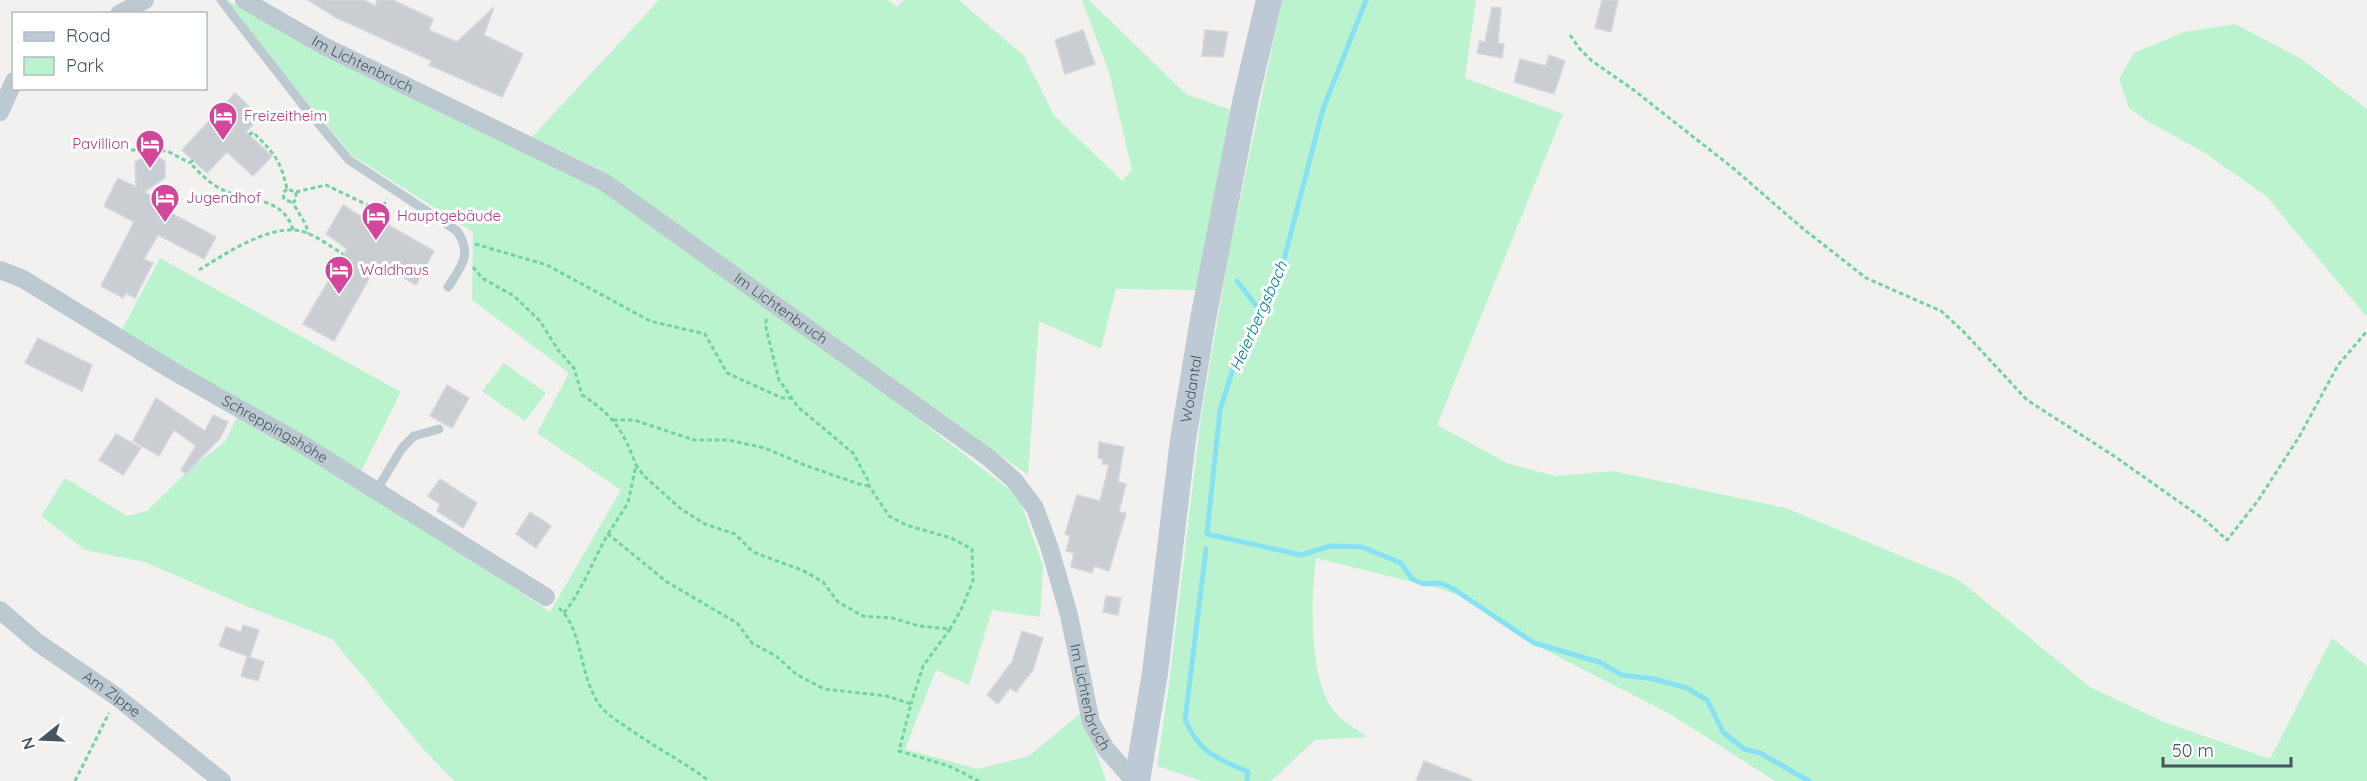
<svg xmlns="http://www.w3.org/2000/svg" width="2367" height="781" viewBox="0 0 2367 781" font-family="Quicksand,sans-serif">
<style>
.green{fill:#bcf3cf}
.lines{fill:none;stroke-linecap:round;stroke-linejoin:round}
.stream{stroke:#86e2f3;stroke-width:5}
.building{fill:#caced3;stroke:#d4d7dc;stroke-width:1.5}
.path{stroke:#71d49e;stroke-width:3;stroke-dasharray:4.5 3;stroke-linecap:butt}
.lane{stroke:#bdc9d1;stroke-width:9}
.street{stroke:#bdc9d1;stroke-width:18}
.secondary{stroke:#bdcad6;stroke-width:26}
.labels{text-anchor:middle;stroke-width:6;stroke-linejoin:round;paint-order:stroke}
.street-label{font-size:15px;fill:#475560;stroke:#fff}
.hotel-label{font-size:15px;fill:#b23c85;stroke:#fff;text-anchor:start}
.water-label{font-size:16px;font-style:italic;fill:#038097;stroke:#fff}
</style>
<rect width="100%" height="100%" fill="#f3f0f0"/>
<g class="green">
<path d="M226,0l177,91 197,96 277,200 142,110 24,69 -3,51 -48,-7 -23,75 -33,-15 -31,79 73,20 51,-13 53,-44 24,69h-652l-30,-31 -92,-111 -86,-33 -101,-44 -60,-12 -44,-34 24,-38 62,38 20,-5 45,-44 33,-25 13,-27 216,132 96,65 71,-122 -84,-57 32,-60 -97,-73 1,-68 -120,-76 -63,-74z"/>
<path d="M659,0h229l9,7 7,-7h55l65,56 30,59 68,66 10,-11 -23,-98 -27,-72h7l97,94 45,16 -35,180 -80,-1 -15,60 -62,-28 -11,154 -423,-303 -73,-35z"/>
<path d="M1282,0h194l-11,78 98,36 -126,311 72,39 47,12 57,-5 173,37 173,72 131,107 74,35 106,37 62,-121 35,28v115h-592l-105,-67 -123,-63 -87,-55 -19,-7 -125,-31c-5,41 -8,119 18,153 7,10 23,18 33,26l-52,3 -44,41h-69l-45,-15 12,-82 32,-268 27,-158z"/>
<path d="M2235,24l65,34 67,51v208l-101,-121 -61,-43 -56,-31 -20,-14 -10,-29 15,-26 50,-21z"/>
<path d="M160,258l241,134 -42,83 -239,-142z"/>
<path d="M504,363l42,30 -21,28 -43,-30z"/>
</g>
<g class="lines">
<g class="stream">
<path d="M1366,0l-43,109 -43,166 -46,91 -14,44 -13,124 94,21 29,-9 32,1 39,16 11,16 12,5 16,-1 12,5 82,55 65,19 23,13 32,4 33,9 20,12 16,32 21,17 16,4 49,28"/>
<path d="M1237,281l24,31"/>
<path d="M1206,549l-21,171c16,34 30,37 63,52l-1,9"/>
</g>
</g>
<g class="building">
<path d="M308,0h56l11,6 2,-6h16l40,19 -4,11 28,12 37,-35 -10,28 39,19 -21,43 -73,-32 3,-4 -97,-44z"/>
<path d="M1602,0h16l-7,32 -16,-4z"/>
<path d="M1492,7l9,1 -3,35 6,1 -2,14 -25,-5 3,-12 5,1z"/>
<path d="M1083,30l12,34 -30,10 -10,-34z"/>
<path d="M1205,30l23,2 -5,25 -21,-1z"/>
<path d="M1549,55l16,6 -11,33 -40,-12 6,-23 26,7z"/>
<path d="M235,93l25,24 -14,15 26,24 -19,20 -26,-24 -20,21 -25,-23z"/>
<path d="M150,153l15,8v17l-21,14 27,14 -2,6 47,25 -12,22 -46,-24 -14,24 9,4 -18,35 -9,-5 -3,5 -22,-12 33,-64 -30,-16 14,-28 18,9 -1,-25z"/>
<path d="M343,205l22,14 3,-6 66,38 -18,34 -38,-22 -44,78 -31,-17 44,-75 -21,-15z"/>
<path d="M38,338l54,27 -10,26 -57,-28z"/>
<path d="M447,385l22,13 -17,30 -22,-12z"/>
<path d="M156,398l49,33 8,-16 15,7 -8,16 -34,36 -5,-4 15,-24 -22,-16 -15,26 -26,-15z"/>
<path d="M116,434l25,14 -18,27 -24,-15z"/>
<path d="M1099,442l25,5 -6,35 8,2 -7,28 7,1 -17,58 -15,-5 -2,7 -21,-6 3,-14 -8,-2 4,-15 -5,-2 12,-39 23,6 9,-36 -7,-1 1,-5 -5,-1z"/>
<path d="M440,479l37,24 -14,25 -26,-17 3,-7 -12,-8z"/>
<path d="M530,512l21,14 -15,22 -20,-14z"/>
<path d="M1106,596l15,2 -3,17 -15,-3z"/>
<path d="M243,625l16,5 -9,27 -31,-11 7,-19 15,5z"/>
<path d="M1022,631l21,7 -10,32 -17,22 -6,-4 -12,16 -11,-9 25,-33z"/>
<path d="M247,656l17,6 -6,19 -17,-5z"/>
<path d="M1424,761l48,19v1h-56z"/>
</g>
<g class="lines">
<g class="path">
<path d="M1570,35l9,13 13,13 39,27 102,80 68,59 65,51 75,33 21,19 65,70 87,56 91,64 22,20 30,-38 42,-65 39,-72 29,-34"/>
<path d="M249,135l4,-3c21,22 27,26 34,57l9,3v7l-3,4 13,22 2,9"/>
<path d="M101,149l66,2 23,12"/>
<path d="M193,160l-3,3c9,9 18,19 29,25 27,15 63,6 74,42"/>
<path d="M287,189l-4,4 1,6 9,4"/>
<path d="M296,192l30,-7 54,26"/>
<path d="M376,219l11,-20"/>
<path d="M475,244l72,21 103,56 55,13 22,39 55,25h10"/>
<path d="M473,267l9,11 32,18 26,25 18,29 16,18 8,27c31,20 41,35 54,70"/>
<path d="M199,270c26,-16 63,-41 94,-40 17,0 36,16 50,24"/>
<path d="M767,319l-2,5 14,56 19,27 55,46 16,29v4l20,30 17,9 45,13 21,11 1,32 -12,29 -11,19"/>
<path d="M613,420h21l60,20h34l37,8 42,18 52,18 10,2"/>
<path d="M608,534l20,-31 8,-38 8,11 37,33 24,15 30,10 18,18 51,19 19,11 15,20 25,14 29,2 27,8 31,3 -27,37 -12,38"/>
<path d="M559,608c26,24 19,71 43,100 7,8 17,14 26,20 26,19 55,33 81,53"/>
<path d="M564,613c19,-24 29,-53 44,-79l59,48 70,41 15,20 24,13 20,18 28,15 63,7 24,8 -12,47 50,15 30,15"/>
<path d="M75,781l34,-68"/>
</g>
<g class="lane">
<path d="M221,0l82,105 46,55 108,71c16,23 4,36 -9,56"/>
<path d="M376,491l26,-43 12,-12 25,-7"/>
</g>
<g class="street">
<path id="s1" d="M244,0l80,46 280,136 385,276 25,22 21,28 15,41 19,66 22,107 15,27 28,32"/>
<path d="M119,14l26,-14"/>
<path d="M0,112l14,-31"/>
<path id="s2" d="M0,270l23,9 150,92 127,72 246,154"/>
<path id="s3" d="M0,610l37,32 80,55 105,84"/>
</g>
<path class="secondary" id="s4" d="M1137,781l18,-108 28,-233 20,-121 43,-221 23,-98"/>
</g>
<defs>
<g id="hotel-pin" transform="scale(1.5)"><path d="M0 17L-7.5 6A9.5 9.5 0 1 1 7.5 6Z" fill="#d1479c" stroke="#fff"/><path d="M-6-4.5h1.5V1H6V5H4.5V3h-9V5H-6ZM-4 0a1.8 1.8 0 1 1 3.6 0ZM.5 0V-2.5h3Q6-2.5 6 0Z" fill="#fff"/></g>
</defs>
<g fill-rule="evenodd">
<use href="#hotel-pin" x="223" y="116"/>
<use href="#hotel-pin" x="150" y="144"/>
<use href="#hotel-pin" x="165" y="198"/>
<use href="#hotel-pin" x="376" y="216"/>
<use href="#hotel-pin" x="339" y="270"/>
</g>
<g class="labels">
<g class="street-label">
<text dy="5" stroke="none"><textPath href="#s1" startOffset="135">Im Lichtenbruch</textPath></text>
<text dy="5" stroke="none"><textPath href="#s1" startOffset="621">Im Lichtenbruch</textPath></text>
<text dy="5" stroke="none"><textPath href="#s4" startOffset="396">Wodantal</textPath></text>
<text dy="5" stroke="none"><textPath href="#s2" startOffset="318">Schreppingshöhe</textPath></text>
<text dy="5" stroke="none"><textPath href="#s3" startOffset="140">Am Zippe</textPath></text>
<text dy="5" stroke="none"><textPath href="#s1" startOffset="1143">Im Lichtenbruch</textPath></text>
</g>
<g class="hotel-label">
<text x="244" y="121">Freizeitheim</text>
<text x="129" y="149" text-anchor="end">Pavillion</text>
<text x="186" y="203">Jugendhof</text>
<text x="397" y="221">Hauptgebäude</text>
<text x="360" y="275">Waldhaus</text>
</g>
<g class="water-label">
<text transform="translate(1258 316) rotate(-66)" y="6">Heierbergsbach</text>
</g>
</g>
<rect x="12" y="12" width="195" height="78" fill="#ffffff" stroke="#b5bbbf" stroke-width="1.5"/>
<rect x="24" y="32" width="30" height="9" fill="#bdcad6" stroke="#b5bbbf" stroke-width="1.5"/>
<text x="66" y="42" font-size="18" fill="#475560">Road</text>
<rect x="24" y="57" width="30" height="18" fill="#bcf3cf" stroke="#b5bbbf" stroke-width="1.5"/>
<text x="66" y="72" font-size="18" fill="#475560">Park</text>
<g transform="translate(42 739) rotate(252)" stroke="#ffffff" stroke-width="4.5" paint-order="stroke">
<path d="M0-4.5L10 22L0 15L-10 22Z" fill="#475560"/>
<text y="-9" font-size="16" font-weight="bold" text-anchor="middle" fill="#475560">N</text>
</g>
<path d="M2163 757v9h128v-9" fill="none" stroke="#475560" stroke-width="3"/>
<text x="2172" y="757" font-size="18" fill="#475560" stroke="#ffffff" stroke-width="4.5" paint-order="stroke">50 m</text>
</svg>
